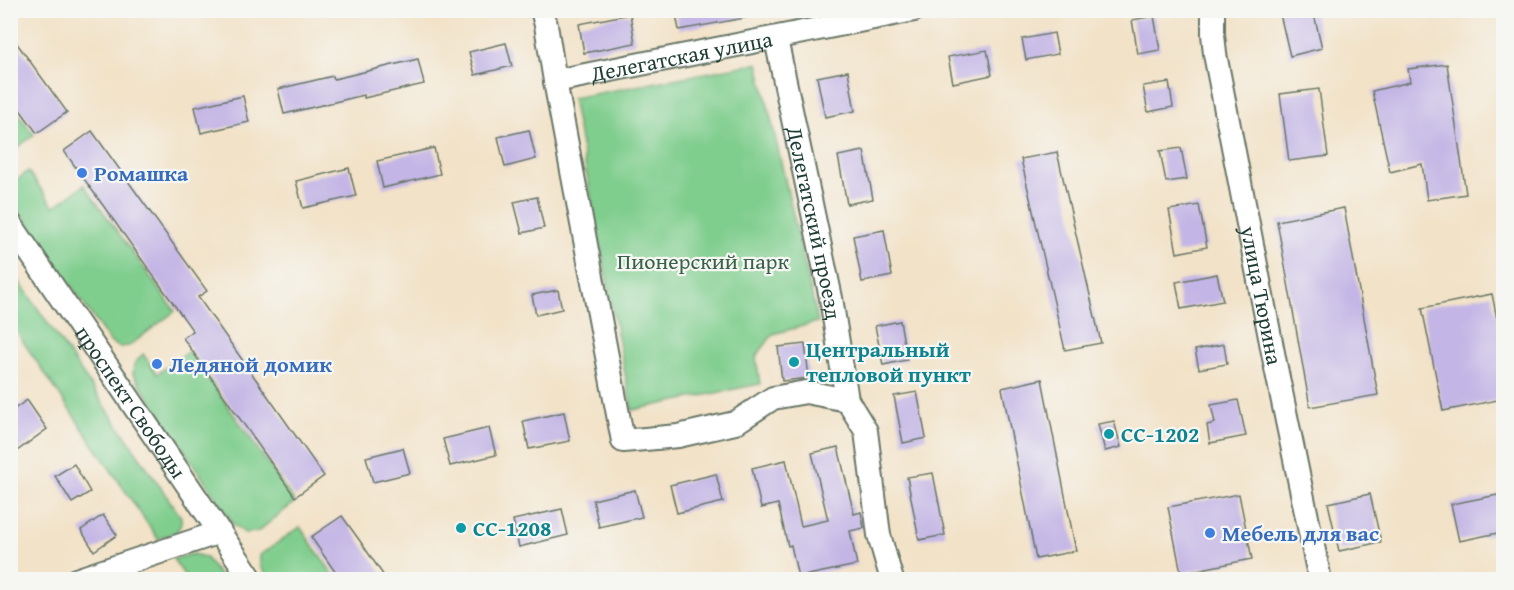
<svg xmlns="http://www.w3.org/2000/svg" width="1514" height="590" viewBox="0 0 1514 590" font-family="'Gentium Book Plus',serif">
<style>
.green{fill:#80ce8e;stroke:#508661;stroke-width:1.5}
.building{fill:#c3b5e5}
.lines{fill:none;stroke-linecap:round;stroke-linejoin:round}
.minor-casing{stroke:#697767;stroke-width:26}
.minor{stroke:#fff;stroke-width:22}
.shop-dot{fill:#3f7fe0;stroke:#f6f6f2;stroke-width:2}
.culture-dot{fill:#0f9aa8;stroke:#f6f6f2;stroke-width:2}
.labels{text-anchor:middle;stroke-width:4.5;stroke-linejoin:round;paint-order:stroke}
.street-label{font-size:22px;fill:#1f3d34;stroke:#f6f6f2}
.shop-label{font-size:22px;font-weight:bold;fill:#366cbe;stroke:#f6f6f2;text-anchor:start}
.park-label{font-size:22px;fill:#37614a;stroke:#f6f6f2}
.culture-label{font-size:22px;font-weight:bold;fill:#0d838f;stroke:#f6f6f2;text-anchor:start}
</style>
<rect width="100%" height="100%" fill="#f6f6f2"/>
<filter id="ink" filterUnits="userSpaceOnUse"><feTurbulence type="fractalNoise" baseFrequency=".0167" numOctaves="2"/><feDisplacementMap in="SourceGraphic" scale="12" xChannelSelector="R" yChannelSelector="G"/><feConvolveMatrix kernelMatrix="1 2 1 2 8 2 1 2 1" color-interpolation-filters="sRGB"/></filter>
<filter id="wash" filterUnits="userSpaceOnUse"><feTurbulence type="fractalNoise" baseFrequency=".008" numOctaves="4" result="noise"/><feDisplacementMap in="SourceGraphic" scale="24" xChannelSelector="R" yChannelSelector="G"/><feGaussianBlur stdDeviation="1.35" result="paint"/><feColorMatrix in="noise" values="0 0 0 0 0 0 0 0 0 0 0 0 0 0 0 0 0 1.4 0 .05"/><feComposite in="paint" operator="in"/></filter>
<g filter="url(#wash)">
<rect width="100%" height="100%" fill="#f2e2c7"/>
<g class="green">
<path d="M758,63l60,259 -45,12 -17,23 4,27 -128,26 -60,-312z"/>
<path d="M10,102l24,33 -23,17h-1z"/>
<path d="M28,171l26,36 30,-22 91,126 -46,35 -10,1 -9,-5 -99,-143v-14z"/>
<path d="M10,268l171,249c2,16 -11,17 -23,22l-147,-215z"/>
<path d="M189,351l106,151 -38,30 -12,1 -11,-8 -101,-151 1,-10 9,-10 14,20z"/>
<path d="M300,527l36,52h-67l-9,-13v-11z"/>
<path d="M193,554l12,3 17,22h-35l-14,-20z"/>
</g>
<g id="blocks">
<g class="building">
<path d="M675,10h69l1,8 -66,12z"/>
<path d="M1279,10h34l9,38 -32,8z"/>
<path d="M630,14l5,29 -51,10 -5,-29z"/>
<path d="M1154,16l6,34 -22,4 -6,-34z"/>
<path d="M1054,33l4,21 -32,6 -4,-21z"/>
<path d="M10,34l57,78 -30,21 -27,-37z"/>
<path d="M506,43l6,23 -37,9 -6,-23z"/>
<path d="M987,50l5,25 -39,8 -5,-26z"/>
<path d="M418,59l6,25 -60,14v-3l-80,19 -6,-25 55,-13 1,3z"/>
<path d="M1447,64l19,130 -39,6 -5,-36 -32,8 -18,-81 38,-9 -2,-13z"/>
<path d="M848,71l7,40 -30,6 -8,-40z"/>
<path d="M1169,82l4,25 -25,5 -5,-26z"/>
<path d="M1319,89l9,67 -39,5 -9,-67z"/>
<path d="M243,96l6,26 -48,11 -6,-26z"/>
<path d="M529,130l7,29 -31,8 -7,-30z"/>
<path d="M92,131l115,160 -9,6 126,179 -29,21 -112,-159 10,-7 -129,-180z"/>
<path d="M434,148l6,26 -57,14 -6,-27z"/>
<path d="M1181,148l6,31 -21,3 -6,-31z"/>
<path d="M864,151l9,48 -26,5 -9,-48z"/>
<path d="M1057,152l44,191 -36,7 -44,-191z"/>
<path d="M349,168l7,28 -53,12 -7,-27z"/>
<path d="M537,197l7,31 -22,5 -8,-31z"/>
<path d="M1199,205l8,42 -30,6 -8,-43z"/>
<path d="M1344,208l34,187 -68,12 -33,-186z"/>
<path d="M884,230l8,46 -30,6 -9,-46z"/>
<path d="M1217,274l6,27 -42,8 -5,-27z"/>
<path d="M558,290l4,19 -26,6 -4,-20z"/>
<path d="M1492,294l11,55v50l-60,12 -21,-103z"/>
<path d="M900,321l7,39 -24,5 -8,-39z"/>
<path d="M805,344l4,34 -27,3 -4,-34z"/>
<path d="M1224,344l3,20 -28,5 -4,-19z"/>
<path d="M1042,379l34,172 -40,8 -34,-171z"/>
<path d="M917,392l9,46 -23,5 -9,-47z"/>
<path d="M27,400l20,29 -37,27v-44z"/>
<path d="M1238,400l8,36 -36,7 -3,-18 8,-2 -4,-18z"/>
<path d="M564,412l6,29 -41,8 -6,-28z"/>
<path d="M1114,421l7,26 -16,4 -7,-27z"/>
<path d="M489,428l7,27 -46,11 -7,-27z"/>
<path d="M838,447l16,67 7,-2 3,16 -14,3 7,34 -59,12 -7,-32 -3,1 -10,-42 -17,4 -9,-40 34,-8 15,66 27,-6 -16,-67z"/>
<path d="M403,448l7,25 -37,9 -7,-25z"/>
<path d="M74,464l16,28 -18,11 -17,-27z"/>
<path d="M933,473l12,62 -26,5 -12,-63z"/>
<path d="M716,474l7,28 -46,11 -7,-28z"/>
<path d="M635,490l7,27 -43,10 -6,-27z"/>
<path d="M1239,494l13,65 -71,14 -13,-66z"/>
<path d="M1370,494l11,48 -42,9 -11,-48z"/>
<path d="M1503,494v38l-44,9 -8,-37z"/>
<path d="M562,509l6,26 -49,12 -6,-27z"/>
<path d="M103,515l14,20 -23,16 -13,-21z"/>
<path d="M342,516l18,25 26,38h-46l-29,-42z"/>
</g>
</g>
</g>
<g filter="url(#ink)">
<use href="#blocks" fill-opacity="0" stroke="#697767" stroke-width="1.5"/>
<g class="lines">
<g class="minor-casing">
<g id="minor">
<path d="M542,10l4,15 9,56 68,360 55,-5 57,-13 38,-25 33,-6 41,8"/>
<path id="s1" d="M1213,10v24l2,20 61,314 44,212"/>
<path id="s2" d="M776,39l55,259 16,102 19,31 13,104 13,45"/>
<path id="s3" d="M555,81l359,-71"/>
<path id="s4" d="M10,223l242,357"/>
<path d="M76,580l144,-48"/>
</g>
</g>
<use href="#minor" class="minor"/>
</g>
</g>
<g class="shop-dot">
<circle cx="82" cy="173" r="6"/>
<circle cx="157" cy="364" r="6"/>
<circle cx="1210" cy="533" r="6"/>
</g>
<g class="culture-dot">
<circle cx="794" cy="362" r="6"/>
<circle cx="1109" cy="434" r="6"/>
<circle cx="461" cy="528" r="6"/>
</g>
<g class="labels">
<g class="street-label">
<text dy="8" stroke="none"><textPath href="#s3" startOffset="129">Делегатская улица</textPath></text>
<text dy="8" stroke="none"><textPath href="#s2" startOffset="188">Делегатский проезд</textPath></text>
<text dy="8" stroke="none"><textPath href="#s1" startOffset="290">улица Тюрина</textPath></text>
<text dy="8" stroke="none"><textPath href="#s4" startOffset="216">проспект Свободы</textPath></text>
</g>
<g class="shop-label">
<text x="94" y="181">Ромашка</text>
<text x="169" y="372">Ледяной домик</text>
<text x="1222" y="541">Мебель для вас</text>
</g>
<g class="park-label">
<text x="703" y="269">Пионерский парк</text>
</g>
<g class="culture-label">
<text x="806" y="357">Центральный<tspan x="806" dy="25">тепловой пункт</tspan></text>
<text x="1121" y="442">СС-1202</text>
<text x="473" y="536">СС-1208</text>
</g>
</g>
<rect width="1514" height="590" fill="none" stroke="#f6f6f2" stroke-width="36"/>
</svg>
